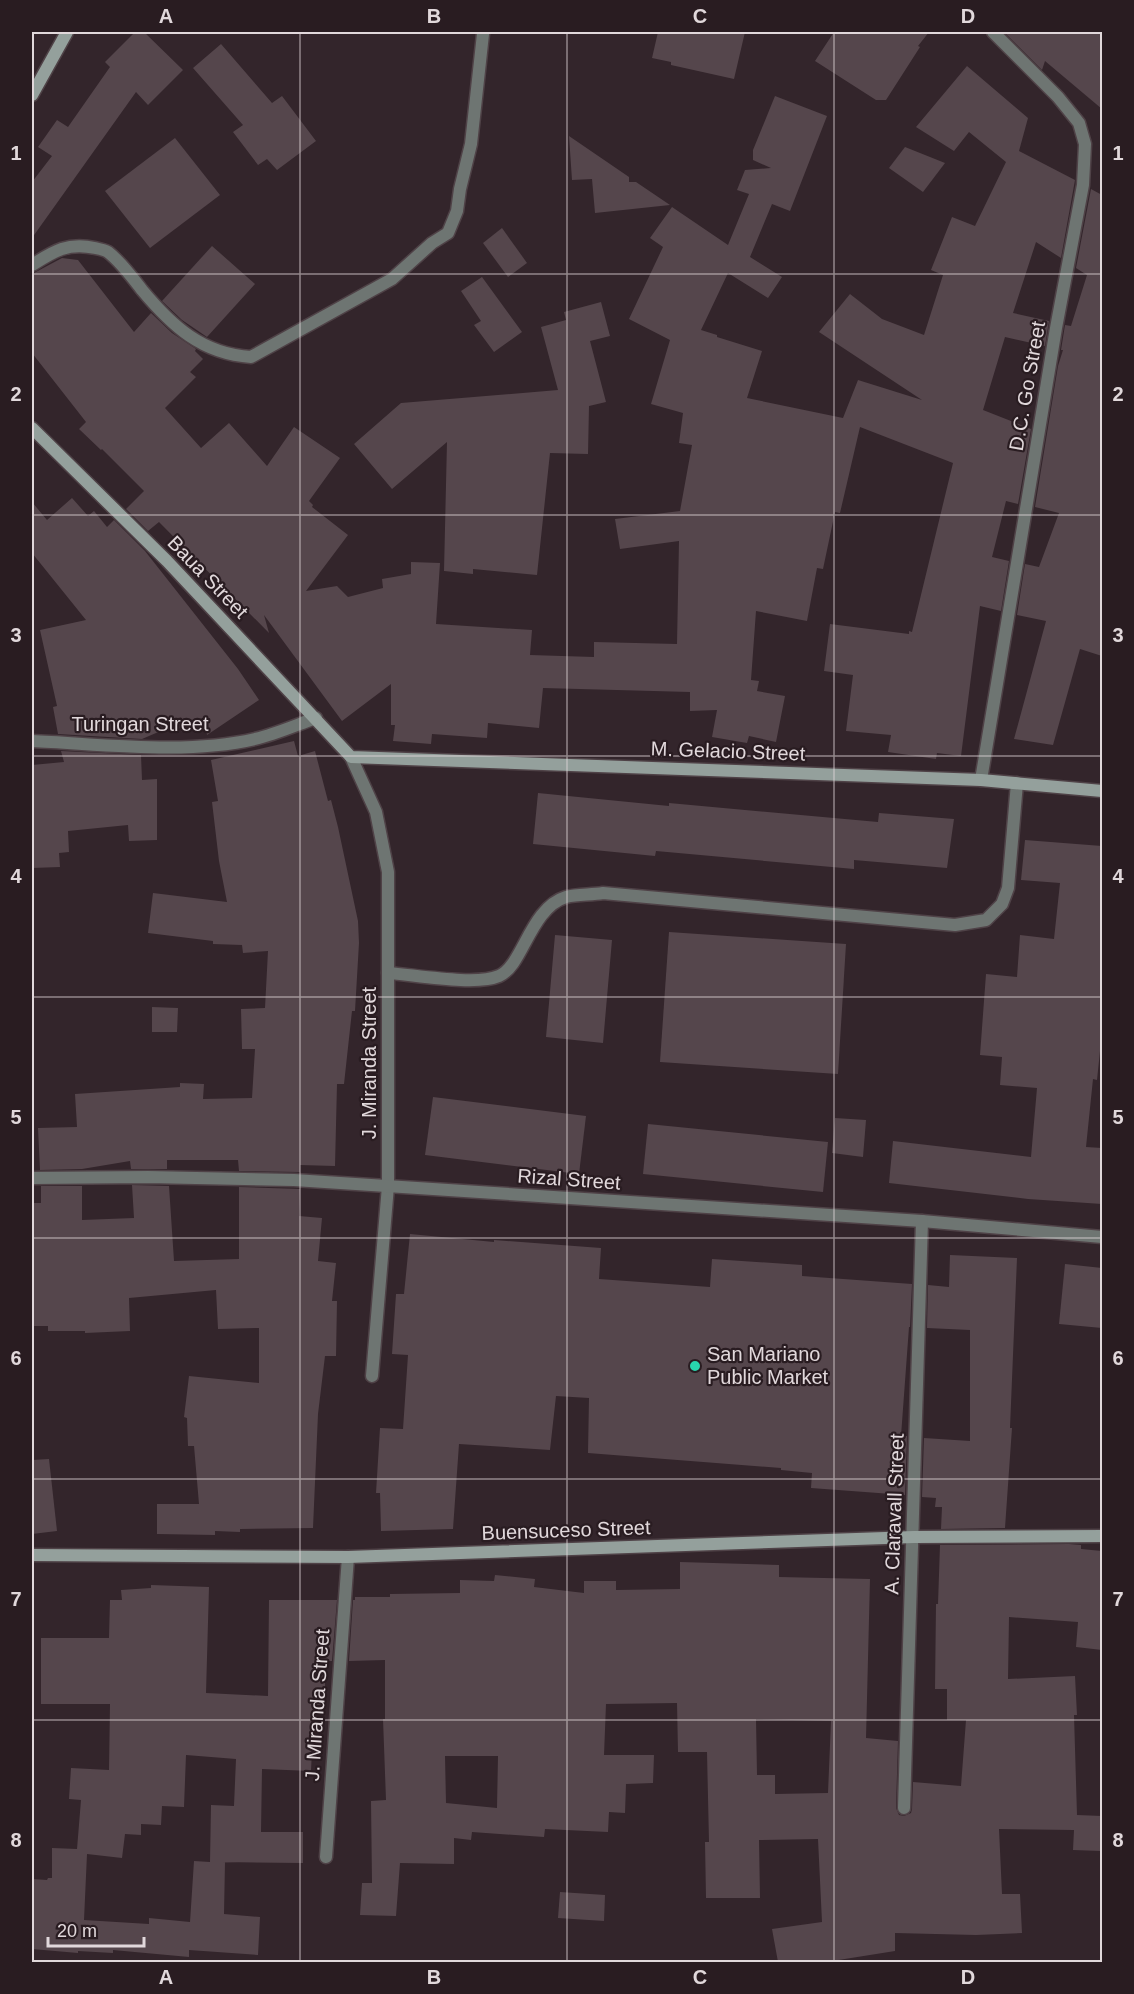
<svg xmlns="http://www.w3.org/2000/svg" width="1134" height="1994" viewBox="0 0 1134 1994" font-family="Helvetica,sans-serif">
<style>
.building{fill:#55464c;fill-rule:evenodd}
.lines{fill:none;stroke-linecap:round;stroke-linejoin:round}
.lane-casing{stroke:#4f4247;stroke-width:15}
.street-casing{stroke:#4f4247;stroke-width:15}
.secondary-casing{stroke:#4f4247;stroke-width:15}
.lane{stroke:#6e7572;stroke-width:12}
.street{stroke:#6e7572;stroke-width:12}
.secondary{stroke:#94a09c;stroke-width:12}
.grid{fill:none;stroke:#e1d8db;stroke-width:1.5;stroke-opacity:0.55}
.poi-dot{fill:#28d5ad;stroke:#291c21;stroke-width:2}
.labels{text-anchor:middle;stroke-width:4.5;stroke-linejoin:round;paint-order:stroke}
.street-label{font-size:20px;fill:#e1d8db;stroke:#291c21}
.poi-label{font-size:20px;fill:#e1d8db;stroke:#291c21;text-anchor:start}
.neatline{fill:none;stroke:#e1d8db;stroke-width:2}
.grid-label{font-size:20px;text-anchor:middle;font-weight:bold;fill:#e1d8db}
</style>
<rect width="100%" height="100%" fill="#33252b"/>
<g class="building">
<path d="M135,32h9l39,38 -35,35 -12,-13 -104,146v-56l20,-26 -14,-9 19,-27 11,7 42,-60 -5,-5z"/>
<path d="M658,32h87l-11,47 -63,-14v-3l-19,-4z"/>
<path d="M834,32h95l-11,14 2,1 -34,53h-10l-61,-39z"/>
<path d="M1004,32h98v77l-57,-48 -3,9z"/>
<path d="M221,44l51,59 10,-7 34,45 -39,29 -10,-11 -9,6 -25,-33 10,-7 -50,-57z"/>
<path d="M967,66l61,52 -9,33 56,29 -14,78 -25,-16 -23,71 36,8 -4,25 -40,-9 -22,73 48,19 -13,75 -12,-3 -14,56 17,4 -8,50 -21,-5 -19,150 -24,-3 -1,6 -48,-7 3,-17 -45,-4 7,-56 -29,-4 6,-47 79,10v-3l3,1 41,-169 -93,-36 -20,86 -5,-1 -12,57 -6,-1 -10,53 -51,-10 -5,69 8,1 -2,10 28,5 -9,46 -27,-6 -2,7 -35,-6 5,-27 -27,1v-19l-147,-4 -4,40 -51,-5 -1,15 -55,-4 -1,10 -38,-3 2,-16h-4v-41l-49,37 -78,-106 5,18 -110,-111 -11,9 -22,-22 18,-18 -42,-42 -1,1 -22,-21 7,-7 -54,-69v-79l30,-16 16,2 56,72 17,-19 21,20 24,16 -1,2 8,8 -13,13 6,5 -31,31 36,40 28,-25 38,43 27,-39 46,31 -31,43 4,4 -1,2 36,28 -42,56 31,-5 11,11 35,-9 -1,-9 29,-5v-12l29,1 -4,61 96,6 -2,25 64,2v-15l83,2 2,-103 -59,8 -5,-30 65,-8 12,-66 -13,-2 4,-30 -32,-9 19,-64 -41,-21 34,-72 -13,-9 22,-31 56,38 21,-51 -12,-4 8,-20 26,-2 -18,-8v-10l22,-54 52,20 -37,95 -18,-7 -22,53 32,20 -14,21 -40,-25 -27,57 16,5v2l45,14 -15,47 96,20 15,-38 64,20 -103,-68 31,-38 32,25 42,16 19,-60 -12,-5 21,-53 23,9 31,-64 -37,-30 -15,19 -38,-24z"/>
<path d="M569,136l60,41v5h7l34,23 -75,8 -3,-34 -20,1z"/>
<path d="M175,138l45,57 -70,53 -45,-57z"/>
<path d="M905,147l40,16 -22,29 -34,-24z"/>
<path d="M1091,189l11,6v461l-22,-7 -27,96 -39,-6 32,-118 -29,-6 8,-51 14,3 20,-54 -24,-6 23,-141 5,-16h-2l4,-25 6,1 16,-51 -11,-7z"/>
<path d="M502,228l25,35 -19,14 -25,-34z"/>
<path d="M212,246l43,38 -48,53 -25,-17 -20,-19z"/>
<path d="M482,277l40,55 -28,20 -20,-27 7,-4 -20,-30z"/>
<path d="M601,302l9,34 -20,5 16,61 -17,4 -1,48 -38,-1 -13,122 -64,-6v5l-29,-3 3,-129 -55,47 -38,-45 47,-41 157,-13 -17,-63 25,-7 -2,-8z"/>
<path d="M72,498l16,18 6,-5 13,16 7,-7 31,31 93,118 21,31 -52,35 -3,-18 -22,15 -5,-8 -35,15 -84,-5 -5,-27 4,-1 -17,-76 46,-10 -54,-67v-51l15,18z"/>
<path d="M294,741l4,15 17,-5 13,50 3,-1 7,27 20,94 1,22 -4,68h-3l-8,73h-7l-2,82 -35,-1v7l-61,-1 -1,-11h-71v9h-36l-1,-8 -48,8 -42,1 -2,-42 39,-1 -2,-33 105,-7v-4l24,1 -1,15 49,-1 3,-49h-13l-1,-40 24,-1 3,-57 -25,2 -1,-8 -29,-1v-3l-65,-8 5,-40 74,9 -8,-41 -7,-59 6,-1 -7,-41z"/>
<path d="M61,751l80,4 1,25 15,-1v61l-28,1 -1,-16 -60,6 1,21 -10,1 1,14 -28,1v-103l32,-3z"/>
<path d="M538,793l131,13v-3l209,19 1,-9 75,6 -7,49 -93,-8v9l-198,-18 -1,5 -122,-12z"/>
<path d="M1025,840l77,6v186l-5,48 -4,-1 -7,68 16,1v56l-74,-5 -139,-16 4,-42 138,16 6,-69 -37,-3 2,-28 -22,-2 6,-81 31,3 3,-42 34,4 6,-56 -39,-3z"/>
<path d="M669,932l177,12 -8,130 -178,-12z"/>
<path d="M555,935l57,5 -9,103 -57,-6z"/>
<path d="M152,1007l26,1 -1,24h-25z"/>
<path d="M433,1097l153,19 -7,58 -154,-19z"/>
<path d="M835,1118l31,2 -3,37 -31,-4z"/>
<path d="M648,1124l180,18 -5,50 -180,-18z"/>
<path d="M132,1185l37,1 5,75 65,-2v-72l61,2 -1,27 23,2 -4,43 18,2 -4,38h5l-1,55h-11l-7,58 -5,114 -73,1v3l-25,-1v4l-58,-1v-30h42l-5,-58h-6l-1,-28 -3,-1 5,-41 70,7v-55l-41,1 -2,-39 -87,8 1,33 -45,2v-2h-37v-5h-16v-123h9v-17h41v34l52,-2z"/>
<path d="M410,1234l84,8v-2l107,8 -2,31 111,8 2,-28 90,6v11l110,8 -2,43h-1l-8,109h6l-2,59 -94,-7 1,-15 -31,-3v-2l-193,-15 1,-55 -33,-2 -6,54 -91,-6 -6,85 -72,2 -1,-38h-4l4,-65 23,1 5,-74 -16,-1 4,-60h8z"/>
<path d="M950,1255l67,3 -7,170h2l-7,100 -64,1 1,-22h-7l1,-9 -14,-1 2,-59 46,3v-111l-43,-2 1,-43 21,2z"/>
<path d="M1065,1264l37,4v60l-43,-4z"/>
<path d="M49,1459l8,72 -25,3v-74z"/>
<path d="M1069,1544l12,1v4l21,2v99l-26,-3 2,-25 -69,-5 -1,62 67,-3 2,39h-3l3,100 25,1 -1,35 -28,-1 1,-20 -75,-1 3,65h18l2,39 -46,2 -81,-2v18l-69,11h-48l-6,-33 50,-7 -4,-83 -59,1 1,58h-54l-1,-56h4l-2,-90h-29l-1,-49 -71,1 -2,51h50l-1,28 -27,1 -1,29 -16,-1 -1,20 -63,-3 -1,8 -72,-5 -1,8 -17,-2v26l-54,-1 -4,53 -36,-1 2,-32h10l-1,-82 15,-1 -3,-81h2v-59l-36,1 4,-61h2v-3h35v-3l70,-1v-13l34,1 1,-6 40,4 -1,8 50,6v-12h32v9l64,-1v-27l99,3v12l91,2 -4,159 32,3 -2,67 3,7 5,1 7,-3 1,-4 1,-27 48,4 5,-66h-19v-31h-12l1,-85h2l2,-59zM756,1719l75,2 -3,72 -53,1v-19h-18zM445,1756h53l-1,52 -51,-5z"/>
<path d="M151,1585l58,2 -3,106 62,3 1,-96h68l-5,61h-7v44h-11l-3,66 -49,-2 -1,63h42v31l-82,-1h4l-1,52 36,3 -2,38 -69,-5v7l-76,-7v3l-35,-2v2l-46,-4v-70l15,1 1,-2h4v-30l25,1 4,-49 -12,-1 2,-31 38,2 1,-66h-69v-66h68l1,-38h12l-1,-10 30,-2zM186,1755l50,4 -2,47 -23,-1 -1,57 -16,-1 -4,61 -41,-4v6l-65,-4 3,-66 35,4 3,-24 16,1v-11l20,1 1,-19 22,1z"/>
<path d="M560,1892l45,3 -1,26 -46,-3z"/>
</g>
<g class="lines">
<g class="lane-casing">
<g id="lane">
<path d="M32,265c22,-14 36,-23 63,-17 5,1 10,2 13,4 13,10 24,25 34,38 30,36 60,64 109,67l141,-78 40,-36 16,-10 9,-22 3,-22 11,-45 12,-110"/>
<path d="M388,973c28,2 88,13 111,3 24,-10 31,-68 67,-79 11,-3 25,-2 37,-4l352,32 31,-5 16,-16 6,-16 9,-105"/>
</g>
</g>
<g class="street-casing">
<g id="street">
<path d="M32,741c70,3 154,14 223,-2 21,-5 41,-14 61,-21"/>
<path d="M351,757l25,55 12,60v314l-16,190"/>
<path d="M981,780l75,-452 27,-143 2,-41 -6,-21 -21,-26 -65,-65"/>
<path d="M32,1178l116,-1 146,3 628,41 180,16"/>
<path d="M904,1808l18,-587"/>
<path d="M326,1857l22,-300"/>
</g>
</g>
<g class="secondary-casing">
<g id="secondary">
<path d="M32,95l35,-63"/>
<path d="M32,428l135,133 184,196 630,23 121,11"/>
<path d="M32,1555l316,2 566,-20 188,-1"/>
</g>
</g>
<use href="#lane" class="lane"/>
<use href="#street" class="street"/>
<use href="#secondary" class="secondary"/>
</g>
<path class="grid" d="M300,32v1930M567,32v1930M834,32v1930M32,274h1070M32,515h1070M32,756h1070M32,997h1070M32,1238h1070M32,1479h1070M32,1720h1070"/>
<circle class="poi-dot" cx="695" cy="1366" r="6"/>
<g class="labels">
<g class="street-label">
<text transform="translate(1027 386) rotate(-80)" y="7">D.C. Go Street</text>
<text transform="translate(208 577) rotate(46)" y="7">Baua Street</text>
<text x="140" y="731">Turingan Street</text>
<text transform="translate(728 751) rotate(2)" y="7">M. Gelacio Street</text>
<text transform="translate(369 1063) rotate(-90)" y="7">J. Miranda Street</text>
<text transform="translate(569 1179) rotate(4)" y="7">Rizal Street</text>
<text transform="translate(894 1514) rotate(-88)" y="7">A. Claravall Street</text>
<text transform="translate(566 1530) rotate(-2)" y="7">Buensuceso Street</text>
<text transform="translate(317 1705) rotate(-86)" y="7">J. Miranda Street</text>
</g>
<g class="poi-label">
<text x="707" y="1361">San Mariano<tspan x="707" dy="23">Public Market</tspan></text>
</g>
</g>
<rect width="1134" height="1994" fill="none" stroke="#291c21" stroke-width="66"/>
<path d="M48 1937v9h96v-9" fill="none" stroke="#e1d8db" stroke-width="3"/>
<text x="57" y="1937" font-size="18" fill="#e1d8db" stroke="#291c21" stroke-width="4.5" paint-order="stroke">20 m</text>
<rect x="33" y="33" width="1068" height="1928" class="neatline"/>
<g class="grid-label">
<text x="166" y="23">A</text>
<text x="434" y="23">B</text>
<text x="700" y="23">C</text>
<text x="968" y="23">D</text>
<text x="16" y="160">1</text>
<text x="1118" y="160">1</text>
<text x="16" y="401">2</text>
<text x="1118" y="401">2</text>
<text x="16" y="642">3</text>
<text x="1118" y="642">3</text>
<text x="16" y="883">4</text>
<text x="1118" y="883">4</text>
<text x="16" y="1124">5</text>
<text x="1118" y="1124">5</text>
<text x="16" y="1365">6</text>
<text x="1118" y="1365">6</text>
<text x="16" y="1606">7</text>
<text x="1118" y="1606">7</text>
<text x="16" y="1847">8</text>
<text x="1118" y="1847">8</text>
<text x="166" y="1984">A</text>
<text x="434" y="1984">B</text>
<text x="700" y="1984">C</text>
<text x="968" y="1984">D</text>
</g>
</svg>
